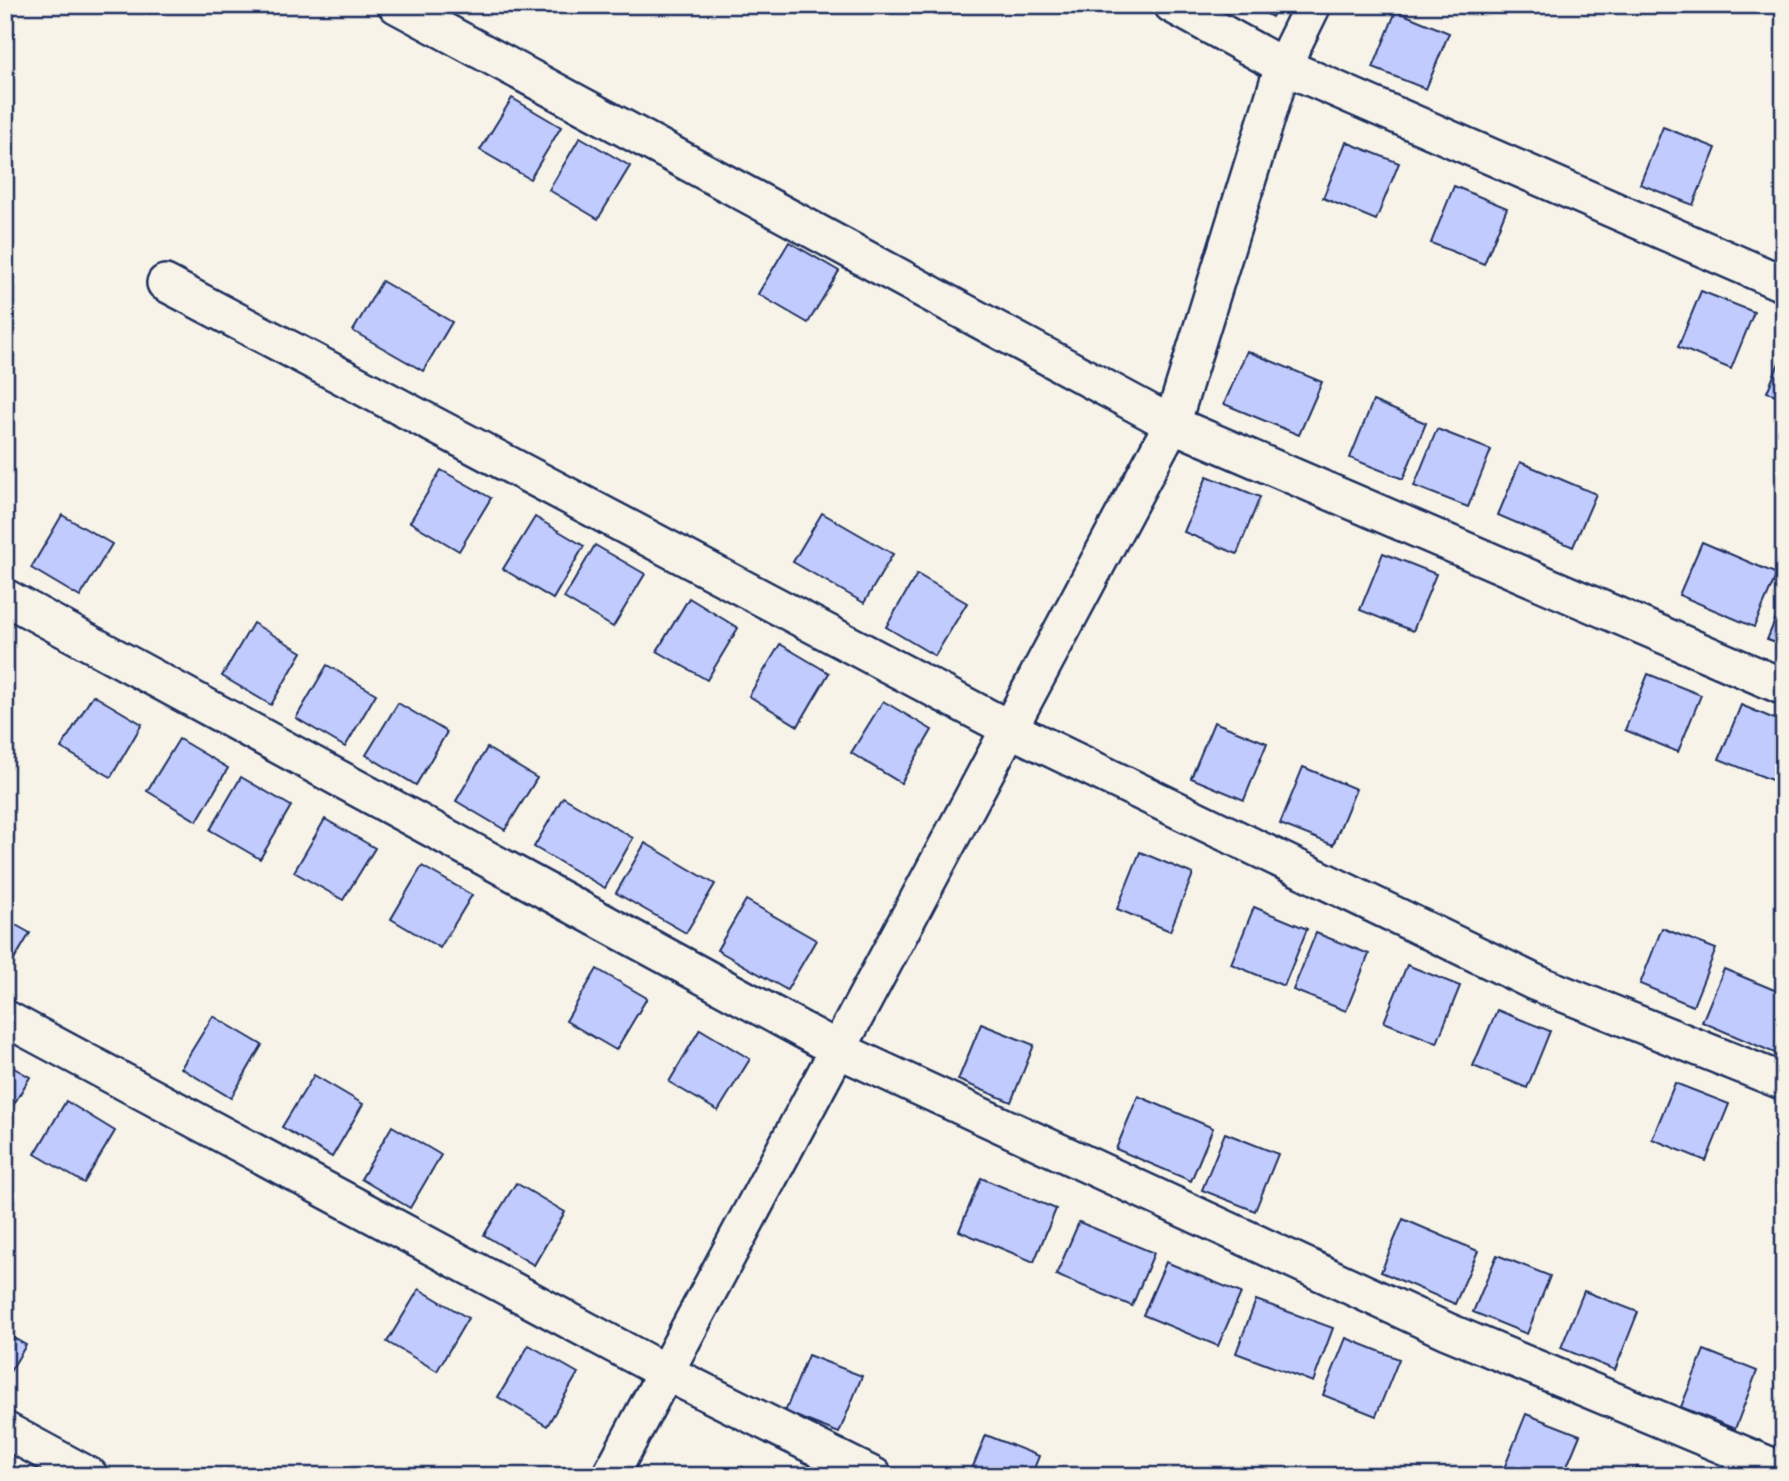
<svg xmlns="http://www.w3.org/2000/svg" width="1789" height="1481" viewBox="0 0 1789 1481" font-family="Itim,sans-serif">
<style>
.building{fill:#c2cbfd;stroke:#1b2f5e;stroke-width:2}
.lines{fill:none;stroke-linecap:round;stroke-linejoin:round}
.street-casing{stroke:#1b2f5e;stroke-width:40}
.street{stroke:#f7f3e8;stroke-width:35}
</style>
<rect width="100%" height="100%" fill="#f7f3e8"/>
<filter id="ink" filterUnits="userSpaceOnUse"><feTurbulence type="fractalNoise" baseFrequency=".0143" numOctaves="2"/><feDisplacementMap in="SourceGraphic" scale="14" xChannelSelector="R" yChannelSelector="G"/><feConvolveMatrix kernelMatrix="1 2 1 2 8 2 1 2 1" color-interpolation-filters="sRGB"/></filter>
<g filter="url(#ink)">
<g class="building">
<path d="M1250,5h28l-6,12z"/>
<path d="M1396,11l53,22 -23,56 -53,-21z"/>
<path d="M512,98l49,29 -31,52 -50,-29z"/>
<path d="M1663,127l53,21 -23,57 -53,-21z"/>
<path d="M580,137l50,29 -32,53 -49,-29z"/>
<path d="M1346,142l53,21 -23,57 -53,-22z"/>
<path d="M1454,186l53,22 -23,56 -53,-21z"/>
<path d="M789,242l50,29 -31,52 -50,-29z"/>
<path d="M382,281l70,41 -29,49 -70,-40z"/>
<path d="M1701,291l53,21 -23,57 -53,-22z"/>
<path d="M1247,351l75,31 -23,53 -75,-31z"/>
<path d="M1784,351v47l-17,-6z"/>
<path d="M1373,401l53,22 -23,56 -53,-21z"/>
<path d="M1437,429l54,21 -23,57 -54,-21z"/>
<path d="M1520,462l76,32 -23,53 -75,-32z"/>
<path d="M441,470l50,28 -32,53 -49,-29z"/>
<path d="M1207,476l53,21 -23,57 -53,-22z"/>
<path d="M822,513l71,41 -29,49 -71,-41z"/>
<path d="M62,515l50,29 -32,53 -49,-29z"/>
<path d="M535,517l49,29 -31,53 -50,-30z"/>
<path d="M1702,542l75,32 -23,53 -75,-32z"/>
<path d="M595,545l50,29 -32,53 -49,-29z"/>
<path d="M1383,553l53,21 -23,57 -53,-21z"/>
<path d="M917,574l50,29 -32,53 -49,-29z"/>
<path d="M689,598l49,30 -31,52 -50,-29z"/>
<path d="M1784,598v48l-17,-6z"/>
<path d="M253,623l49,29 -31,53 -49,-29z"/>
<path d="M780,644l49,29 -31,53 -49,-30z"/>
<path d="M327,665l49,29 -31,53 -49,-29z"/>
<path d="M1648,674l53,21 -23,57 -53,-22z"/>
<path d="M93,695l49,29 -31,53 -50,-29z"/>
<path d="M883,701l49,29 -31,53 -50,-30z"/>
<path d="M398,703l49,29 -31,53 -50,-30z"/>
<path d="M1741,705l43,18v62l-65,-26z"/>
<path d="M1214,722l53,21 -23,57 -53,-22z"/>
<path d="M179,739l49,29 -31,53 -50,-30z"/>
<path d="M487,748l50,30 -32,52 -49,-29z"/>
<path d="M1303,767l53,22 -23,56 -53,-21z"/>
<path d="M241,777l50,29 -31,53 -50,-29z"/>
<path d="M563,797l70,41 -28,50 -71,-41z"/>
<path d="M325,819l50,29 -32,52 -49,-28z"/>
<path d="M645,843l70,41 -29,49 -70,-40z"/>
<path d="M1140,852l53,22 -23,57 -53,-22z"/>
<path d="M422,866l50,29 -32,53 -49,-29z"/>
<path d="M746,900l70,40 -29,50 -70,-40z"/>
<path d="M1254,907l53,22 -23,57 -53,-22z"/>
<path d="M5,919l25,14 -25,42z"/>
<path d="M1662,928l54,21 -23,57 -53,-22z"/>
<path d="M1316,933l53,21 -23,57 -53,-21z"/>
<path d="M1407,965l53,21 -23,57 -53,-21z"/>
<path d="M597,969l50,29 -31,52 -50,-29z"/>
<path d="M1724,969l60,25v44l-7,16 -75,-32z"/>
<path d="M1497,1010l53,21 -23,57 -54,-22z"/>
<path d="M213,1016l49,29 -31,53 -50,-30z"/>
<path d="M981,1024l53,21 -23,57 -53,-22z"/>
<path d="M700,1029l50,30 -32,52 -49,-29z"/>
<path d="M5,1063l25,14 -25,42z"/>
<path d="M314,1075l49,29 -31,53 -50,-30z"/>
<path d="M1675,1083l54,21 -23,57 -54,-22z"/>
<path d="M1138,1096l75,32 -22,53 -75,-32z"/>
<path d="M66,1101l49,30 -31,52 -49,-29z"/>
<path d="M392,1126l49,29 -31,53 -49,-29z"/>
<path d="M1225,1133l53,21 -23,57 -53,-21z"/>
<path d="M981,1178l75,31 -22,53 -75,-31z"/>
<path d="M516,1183l49,29 -31,53 -50,-30z"/>
<path d="M1403,1219l75,32 -23,53 -74,-32z"/>
<path d="M1079,1222l75,31 -22,53 -76,-31z"/>
<path d="M1497,1255l53,21 -23,58 -54,-22z"/>
<path d="M1166,1262l75,31 -23,53 -75,-31z"/>
<path d="M419,1289l49,29 -31,53 -50,-29z"/>
<path d="M1584,1291l54,21 -23,58 -54,-22z"/>
<path d="M1256,1300l77,28 -20,54 -77,-29z"/>
<path d="M5,1333l21,12 -21,35z"/>
<path d="M1346,1338l53,21 -23,57 -53,-21z"/>
<path d="M529,1345l49,28 -31,53 -49,-29z"/>
<path d="M1704,1350l53,21 -22,58 -54,-22z"/>
<path d="M808,1355l54,21 -23,57 -54,-21z"/>
<path d="M1526,1414l54,21 -17,41h-47l-13,-5z"/>
<path d="M986,1435l53,21 -8,20h-62z"/>
<path d="M742,1467l23,9h-27z"/>
<path d="M1637,1467l22,9h-26z"/>
</g>
<g class="lines">
<g class="street-casing">
<g id="street">
<path d="M396,5l776,419 612,263"/>
<path d="M1172,5l111,61 501,218"/>
<path d="M165,283l845,446 524,253 250,100"/>
<path d="M5,597l834,453 608,281 337,140"/>
<path d="M5,1018l660,354 209,104"/>
<path d="M5,1430l85,46"/>
<path d="M610,1476l562,-1052 111,-358 30,-61"/>
</g>
</g>
<use href="#street" class="street"/>
</g>
</g>
<rect width="1789" height="1481" fill="none" stroke="#f7f3e8" stroke-width="28"/>
<rect x="14" y="14" width="1761" height="1453" fill="none" stroke="#1b2f5e" stroke-width="2.5" filter="url(#ink)"/>
</svg>
